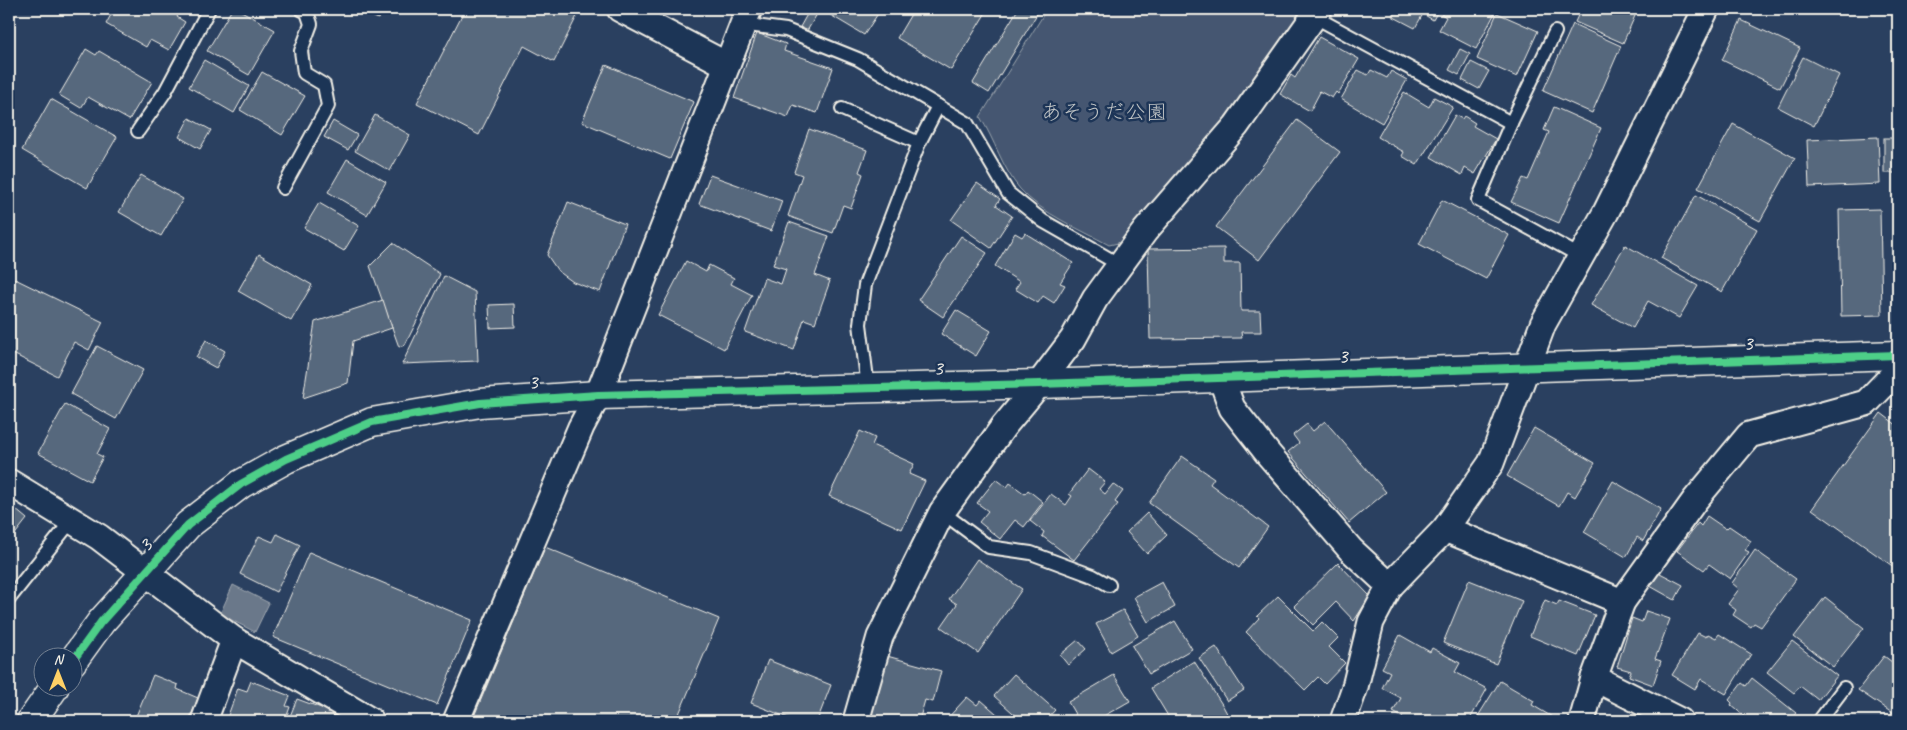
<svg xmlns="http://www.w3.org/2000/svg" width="1907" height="730" viewBox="0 0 1907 730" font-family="Caveat,'Klee One',sans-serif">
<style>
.green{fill:#445771;stroke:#9ca4ac}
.water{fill:#6a788a;stroke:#a1a8b0}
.building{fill:#56677d;stroke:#f4f1e8}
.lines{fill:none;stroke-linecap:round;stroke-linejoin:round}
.service-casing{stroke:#f4f1e8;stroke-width:16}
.minor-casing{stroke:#f4f1e8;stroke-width:29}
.tertiary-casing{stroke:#f4f1e8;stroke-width:31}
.service{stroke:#1d3557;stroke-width:12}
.minor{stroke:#1d3557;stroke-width:25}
.tertiary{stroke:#1d3557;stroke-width:28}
.cycleway-casing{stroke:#1d3557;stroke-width:11}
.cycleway{stroke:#4dcf88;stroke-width:8}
.labels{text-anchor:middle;stroke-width:5;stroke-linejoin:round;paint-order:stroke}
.park-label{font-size:21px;fill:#bfc3c4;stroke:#1d3557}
.street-label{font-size:21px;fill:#f4f1e8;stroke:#1d3557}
</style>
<rect width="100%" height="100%" fill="#2a4060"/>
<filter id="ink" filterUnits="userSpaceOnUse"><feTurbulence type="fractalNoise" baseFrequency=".02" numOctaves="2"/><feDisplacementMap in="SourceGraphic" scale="10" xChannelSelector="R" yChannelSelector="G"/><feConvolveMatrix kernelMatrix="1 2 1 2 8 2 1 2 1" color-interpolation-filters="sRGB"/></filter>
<g filter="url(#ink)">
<path class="green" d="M1047,9h261l-76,110 -105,122 -18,4c-29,-16 -67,-31 -89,-56 -18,-21 -25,-49 -40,-72z"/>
<path class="water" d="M233,585l36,18 -14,29 -35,-18z"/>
<g class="building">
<path d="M114,9h67l-4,8 8,5 -16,28 -19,-10 -4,7 -40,-23z"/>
<path d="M232,9h6l37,21 -26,45 -42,-24z"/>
<path d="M358,9h25l-5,10z"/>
<path d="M465,9h102l11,5 -24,48 -30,-16 -45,89 -62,-32z"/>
<path d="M810,9h10l-13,22 -7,-4z"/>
<path d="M823,9h58l-17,26 -42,-25z"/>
<path d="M914,9h74l-37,61 -54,-32z"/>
<path d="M1018,9h22l-51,84 -16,-10z"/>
<path d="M1395,9h44l-6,11 -10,-6 -8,14 -23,-12z"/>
<path d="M1444,9h53l-21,40 -37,-19 7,-13 -5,-3z"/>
<path d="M1581,9h57l-15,34 -48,-21z"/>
<path d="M1497,13l41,18 -21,46 -40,-18z"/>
<path d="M1741,20l59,28 -20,40 -58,-28z"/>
<path d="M1573,24l48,22 -29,67 -49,-22z"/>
<path d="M757,33l29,11 -2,7 49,17 -16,45 -24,-8 -5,12 -54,-19z"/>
<path d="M1319,37l40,22 -21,35 -2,-2 -4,6 -13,-7 1,1 -10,19 -30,-17 11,-19 4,3z"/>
<path d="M86,49l10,6 3,-4 53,31 -23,38 -41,-23 -7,11 -22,-13z"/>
<path d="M1460,49l10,5 -11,21 -10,-5z"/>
<path d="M1803,57l36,18 -25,51 -36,-19z"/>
<path d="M204,60l45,26 -15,27 -45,-26z"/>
<path d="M1471,62l18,9 -10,18 -17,-9z"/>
<path d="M606,65l88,37 -24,57 -88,-37z"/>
<path d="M1358,70l10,5 3,-5 16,8 4,-7 16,9 -25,43 -41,-24z"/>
<path d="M262,72l43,24 -23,39 -42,-25z"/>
<path d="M1404,92l25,15 5,-10 19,10 -36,58 -15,-9 2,-4 -26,-15z"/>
<path d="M51,99l66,38 -30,51 -65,-38z"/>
<path d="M1554,107l47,21 -42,95 -48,-21 12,-24 5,2 21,-48 -5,-2z"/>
<path d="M375,115l35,20 -20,36 -35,-20z"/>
<path d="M1455,115l7,4 2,-3 11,7 -2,3 23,13 -21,35 -10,-6 -3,7 -31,-18z"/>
<path d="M189,118l22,12 -11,19 -21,-12z"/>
<path d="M1297,120l43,32 -81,108 -43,-33z"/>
<path d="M333,121l24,14 -9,15 -24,-13z"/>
<path d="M1733,124l62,34 -35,63 -62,-33z"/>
<path d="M809,129l58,21 -8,22 4,2 -12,34 -8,-3 -10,28 -45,-17 14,-41 -8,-3z"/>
<path d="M1878,137l2,47 -71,3 -2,-47z"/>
<rect x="1884" y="138" width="14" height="35"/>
<path d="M347,159l39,23 -19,33 -39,-23z"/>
<path d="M141,175l42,24 -22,37 -42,-24z"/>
<path d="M710,175l72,26 -11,30 -72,-27z"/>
<path d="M977,183l23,16 -4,6 16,11 -21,32 -40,-28z"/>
<path d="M1696,195l61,34 -35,63 -61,-34z"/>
<path d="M1442,200l67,35 -23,44 -67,-35z"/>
<path d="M568,202l57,22 -25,68 -27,-10 -15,-11 -11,-16z"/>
<path d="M319,203l40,23 -15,25 -40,-23z"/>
<path d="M1880,209l2,106 -41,1 -2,-106z"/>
<path d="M789,222l40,14 -14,39 15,6 -15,42 -11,-4 -10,31 -49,-18 19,-54 17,6 5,-15 -13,-4z"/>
<path d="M1015,233l7,4 3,-4 48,30 -13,20 5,2 -11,18 -11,-7 -5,7 -23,-14 5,-7 -25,-16z"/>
<path d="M961,236l26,17 -44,64 -25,-17z"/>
<path d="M393,243l47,31 -35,71 -6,2 -29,-81z"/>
<path d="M1625,245l73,41 -19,32 -31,-17 -15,27 -42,-23z"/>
<path d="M1224,248v15h16l1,48h19l1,21h-20l1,6 -92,1 -2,-90z"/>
<path d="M259,254l53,31 -21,36 -53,-30z"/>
<path d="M686,261l20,11 3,-7 25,13 -3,6 21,11 -28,54 -66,-34z"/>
<path d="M9,276l94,46 -14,28 -15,-8 -17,34 -48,-24z"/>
<path d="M444,276l31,16 3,69 -76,3z"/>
<path d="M383,300l9,28 -39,13 -5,42 -45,15 12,-76z"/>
<path d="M514,304l1,23 -25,1 -1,-23z"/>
<path d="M956,310l35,21 -15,25 -35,-22z"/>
<path d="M206,340l19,11 -9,17 -20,-11z"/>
<path d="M97,346l46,24 -27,49 -45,-25z"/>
<path d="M65,404l45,25 -13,25 6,3 -13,24 -52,-28z"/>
<path d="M1881,413l17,13v144l-86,-61z"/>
<path d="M1325,421l61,71 -37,31 -61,-71 11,-9 -6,-8 14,-11 6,7z"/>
<path d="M1534,428l61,35 -20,34 -8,-5 -8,14 -52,-30z"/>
<path d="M860,431l15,7 -3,7 42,19 -5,10 16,7 -23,48 -73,-33z"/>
<path d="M1182,456l32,22 -4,6 58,43 -29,41 -90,-65z"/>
<path d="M1088,469l17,13 -6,7 6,5 8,-10 10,7 -8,11 3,2 -44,56 -32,-24 2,-4 -14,-11 21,-27 15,11 6,-9 -3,-2z"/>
<path d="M996,479l11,8 3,-4 15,11 3,-4 15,12 -19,25 -9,-7 -15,19 -21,-17 9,-11 -11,-8z"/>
<path d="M1613,481l48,28 -18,32 -6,-4 -11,20 -42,-25z"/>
<path d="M9,504l18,15 -18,23z"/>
<path d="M1147,513l20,22 -20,19 -20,-22z"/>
<path d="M1707,516l19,13 3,-3 22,15 -6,9 4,2 -19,27 -21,-15 -5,6 -27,-19 21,-28 3,3z"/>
<path d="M277,534l23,11 -24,47 -36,-18 19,-38 14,6z"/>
<path d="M545,547l174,72 -43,102h-204z"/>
<path d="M1755,550l41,29 -35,48 -7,-4 -3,4 -18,-12 3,-5 -8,-6 11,-15 -7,-6z"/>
<path d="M309,552l163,68 -35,85 -164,-68z"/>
<path d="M977,559l45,30 -44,64 -37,-26 16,-23 -8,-5z"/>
<path d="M1338,563l32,33 -16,25 -18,-19 -23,23 -19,-19z"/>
<path d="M1658,572l25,13 -8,15 -25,-14z"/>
<path d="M1469,580l53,21 -26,63 -53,-21z"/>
<path d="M1162,582l13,25 -27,15 -14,-25z"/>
<path d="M1278,596l35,35 9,-9 16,16 -9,9 16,16 -20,21 -7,-7 -13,13 -59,-58 13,-14 -2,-2z"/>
<path d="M1825,597l39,31 -31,39 -39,-30z"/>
<path d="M1545,600l12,5 2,-4 36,14 -17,41 -48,-20z"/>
<path d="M1123,610l15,26 -27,16 -15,-28z"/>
<path d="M1646,611l24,8 -15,40 6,2 -8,24 -24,-9 2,-5 -14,-4 15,-49 10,4z"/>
<path d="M1175,621l17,28 -43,25 -17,-28z"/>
<path d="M1698,633l8,4 2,-3 8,4 3,-4 32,20 -25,40 -25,-15 -6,10 -23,-14z"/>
<path d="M1400,635l30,17 2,-4 28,15 -5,9 32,17 -18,32h-39l-7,-4 -3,4h-11l-16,-9 8,-14 -19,-10 8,-16 -8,-4z"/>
<path d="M1078,640l8,9 -18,16 -8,-10z"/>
<path d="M1792,641l45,35 -19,24 -18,-14 -6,7 -27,-21z"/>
<path d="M1216,647l28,43 -17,11 -28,-43z"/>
<path d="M887,656l54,15 -8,31 -8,-2 -6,21h-50z"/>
<path d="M1884,656l12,9 -4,4 6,5v43l-40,-27z"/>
<path d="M768,660l63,25 -14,36h-21l-45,-18z"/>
<path d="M1194,661l29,45 8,15h-60l-20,-33z"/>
<path d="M1014,674l41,36 -10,11h-23l-28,-25z"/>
<path d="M153,675l25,10 -1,4 21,9 -9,23h-55z"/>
<path d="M1114,675l16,26 -35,20h-16l-11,-19z"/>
<path d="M1752,678l44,35 -5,6 3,2 -53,-1 3,-4 -13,-11 1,-2 -3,-3 13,-17 4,3z"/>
<path d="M251,681l39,15 -4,10 4,1 -5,14h-59l12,-33 9,3z"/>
<path d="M1500,681l34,20 -2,4 27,16h-84z"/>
<path d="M967,697l10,8 4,-5 24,21h-60z"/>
<path d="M297,699l38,14 -3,8h-44z"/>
</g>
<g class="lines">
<g class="service-casing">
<g id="service">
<path d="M1315,17l196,106"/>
<path d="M741,24l45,6 72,29 109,64 41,70 35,28 77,44"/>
<path d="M1555,32l-44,91 -33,77 102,56"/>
<path d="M842,109l77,34 -54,142 -5,39 8,63"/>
<path d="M138,131l27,-39 44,-83"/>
<path d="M919,143l19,-37"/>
<path d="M283,188l45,-82 -4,-21 -20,-12 -3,-22 10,-27 -4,-12 -6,-3"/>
<path d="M942,512l47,35 42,6 62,23 16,9"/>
<path d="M9,599l63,-79"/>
<path d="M1819,721l25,-33"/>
</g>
</g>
<g class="minor-casing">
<g id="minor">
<path d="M620,9l107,56"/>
<path d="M1221,378l11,30 37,47 82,95 39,36"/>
<path d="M9,482l90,55 135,103 137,81"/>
<path d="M1445,529l177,73"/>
<path d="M1594,678l86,43"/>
<path d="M204,721l30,-81"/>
<path d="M456,721l125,-294 17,-32 151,-386"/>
<path d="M856,721l24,-84 62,-125 62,-86 35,-42 34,-45 22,-40 50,-68 91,-105 83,-117"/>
<path d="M1343,721l12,-34 16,-65 19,-36 55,-57 46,-66 52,-139 63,-112 100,-203"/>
<path d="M1582,721l12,-43 28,-76 73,-102 54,-65 117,-32 32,-33"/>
</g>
</g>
<g class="tertiary-casing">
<g id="tertiary">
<path d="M72,662l29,-40 87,-97 53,-41 45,-25 86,-37 108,-19 118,-8 441,-11 859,-29"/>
<path d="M31,721l23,-33"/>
</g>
</g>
<use href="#service" class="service"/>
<use href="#minor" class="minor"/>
<use href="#tertiary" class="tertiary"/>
<g class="cycleway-casing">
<path id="cycleway" d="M72,662l29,-40 87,-97 53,-41 45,-25 86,-37 108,-19 118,-8 441,-11 859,-29"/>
</g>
<use href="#cycleway" class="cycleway"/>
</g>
</g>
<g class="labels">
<g class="park-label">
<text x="1104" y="119">あそうだ公園</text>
</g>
<g class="street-label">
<text transform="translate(1748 343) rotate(-2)" y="7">3</text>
<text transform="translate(1343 356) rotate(-2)" y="7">3</text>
<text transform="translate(938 368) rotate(-1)" y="7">3</text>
<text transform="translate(533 382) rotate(-4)" y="7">3</text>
<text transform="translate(145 545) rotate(-47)" y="7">3</text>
</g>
</g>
<rect width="1907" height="730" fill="none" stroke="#1d3557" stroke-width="30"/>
<rect x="15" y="15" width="1877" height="700" fill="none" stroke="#f4f1e8" stroke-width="2" filter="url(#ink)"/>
<g transform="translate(58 672)"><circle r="24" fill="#1d3557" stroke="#738091"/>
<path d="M0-4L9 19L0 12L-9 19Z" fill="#ffd166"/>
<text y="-8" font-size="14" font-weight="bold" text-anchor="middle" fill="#f4f1e8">N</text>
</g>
</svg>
